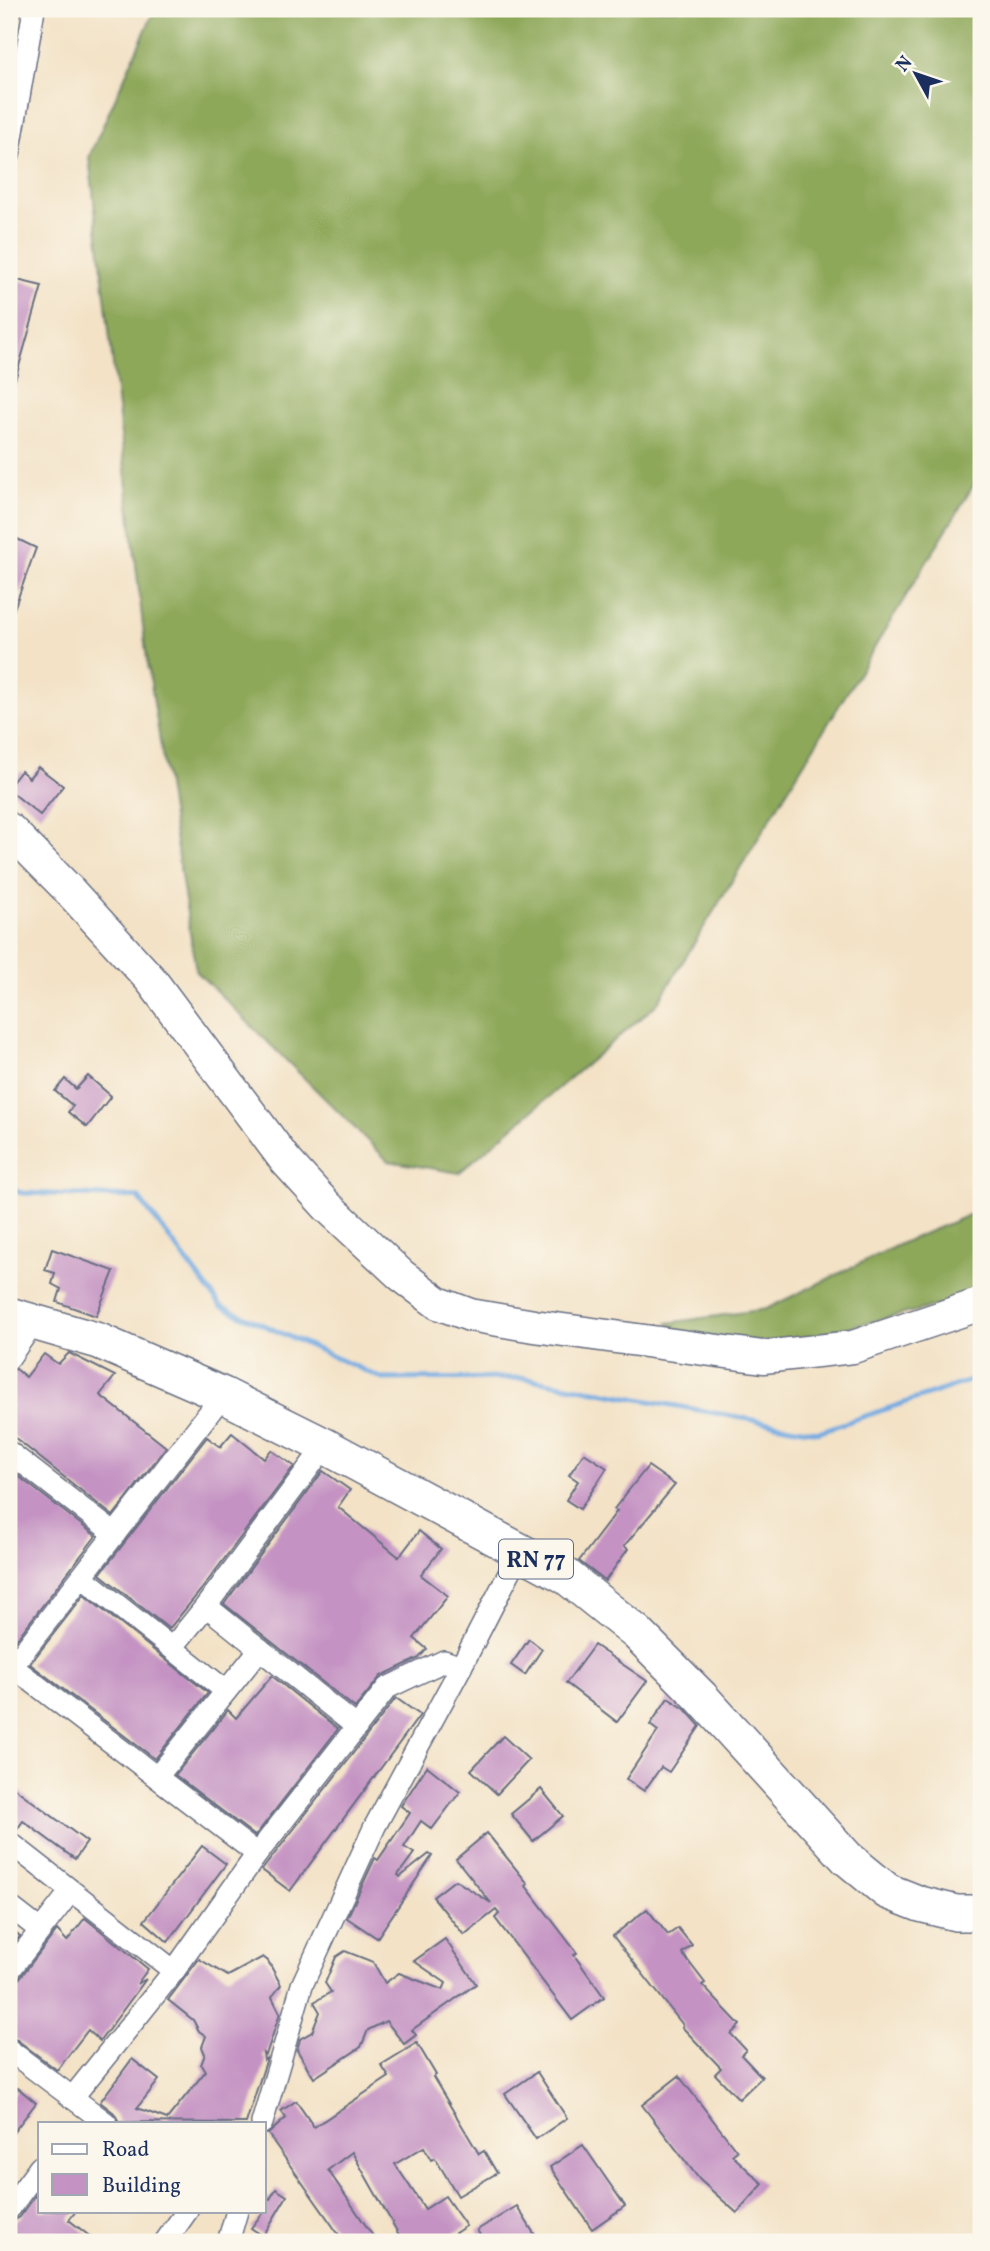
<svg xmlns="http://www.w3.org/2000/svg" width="990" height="2251" viewBox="0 0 990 2251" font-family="Vollkorn,serif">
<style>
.forest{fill:#8ea85a;stroke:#546c5c;stroke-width:2}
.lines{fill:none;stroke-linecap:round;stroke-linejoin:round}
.stream{stroke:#73aae1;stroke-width:5}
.building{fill:#c493c3}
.street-casing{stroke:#676e82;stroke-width:24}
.secondary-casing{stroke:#676e82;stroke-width:35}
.primary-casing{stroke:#676e82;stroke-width:38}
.street{stroke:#fff;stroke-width:21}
.secondary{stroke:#fff;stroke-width:32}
.primary{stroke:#fff;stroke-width:35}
.labels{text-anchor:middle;stroke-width:5;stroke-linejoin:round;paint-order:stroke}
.shield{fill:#fbf7ec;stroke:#5e6b89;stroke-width:2}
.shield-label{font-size:23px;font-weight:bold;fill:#1b2f5e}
</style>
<rect width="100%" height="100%" fill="#fbf7ec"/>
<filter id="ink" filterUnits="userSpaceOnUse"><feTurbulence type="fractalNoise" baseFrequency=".0143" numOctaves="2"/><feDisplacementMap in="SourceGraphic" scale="14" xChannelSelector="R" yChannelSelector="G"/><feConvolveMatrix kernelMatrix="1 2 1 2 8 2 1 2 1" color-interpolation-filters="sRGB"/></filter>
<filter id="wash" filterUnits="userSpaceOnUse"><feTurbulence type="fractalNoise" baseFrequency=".00686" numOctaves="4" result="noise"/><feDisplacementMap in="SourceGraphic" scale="28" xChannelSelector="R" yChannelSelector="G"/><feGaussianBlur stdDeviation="1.57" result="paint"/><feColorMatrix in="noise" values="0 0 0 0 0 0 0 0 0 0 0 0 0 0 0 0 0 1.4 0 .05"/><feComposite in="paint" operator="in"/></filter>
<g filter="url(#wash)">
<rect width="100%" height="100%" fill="#f3e2c6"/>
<g class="forest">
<path d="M155,9h826v464l-324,531 -198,169 -71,-12 -192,-190 -50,-319 -57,-495z"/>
<path d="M981,1210v81l-40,14 -162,39 -104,-12 -7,-9 98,-14 138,-67z"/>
</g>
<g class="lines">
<path class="stream" d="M9,1189l13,4 116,4 83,109 162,73 141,-1 294,54 163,-55"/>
</g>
<g id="blocks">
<g class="building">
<path d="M9,278l33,8 -29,101h-4z"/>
<path d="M9,535l27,13 -25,69h-2z"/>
<path d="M38,767l25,19 -23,29 -31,-25v-4l12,-15 8,7z"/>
<path d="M88,1076l23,20 -24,31 -19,-15 5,-6 -18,-15 10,-12 11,10z"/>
<path d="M52,1249l62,22 -18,45 -39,-14 4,-13 -9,-5 3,-11 -10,-3z"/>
<path d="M69,1353l46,23 -15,19 66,52 -53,69 -104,-83v-62l7,-2 10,8 18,-23 14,10z"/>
<path d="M232,1433l32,26 7,-9 23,16 -93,124 -32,39 -69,-55 107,-137 13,10z"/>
<path d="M584,1453l23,15 -27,41 -14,-9 12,-19 -9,-6z"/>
<path d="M648,1466l27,19 -51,61 4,3 -23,32 -26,-20 38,-50 -3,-2z"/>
<path d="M323,1471l27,19 -12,17 61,50 20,-26 22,18 -20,26 27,21 -34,42 13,11 -8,9 -38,18 -26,32 -131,-104z"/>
<path d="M17,1475l79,61 -87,113v-163z"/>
<path d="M84,1595l124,98 -53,66 -125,-95z"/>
<path d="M529,1639l13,10 -17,26 -14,-10z"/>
<path d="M594,1645l53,36 -30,41 -51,-39z"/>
<path d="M272,1676l66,53 -83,107 -80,-61 53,-65 8,8z"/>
<path d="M396,1698l24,17 -130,176 -28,-21z"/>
<path d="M668,1698l17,11 15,17 -31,46 -8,-5 -17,24 -18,-12 32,-48 -8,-6z"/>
<path d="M503,1736l26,24 -32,34 -26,-24z"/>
<path d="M427,1766l33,26 -28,37 -11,-8 -17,26 10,6 -16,22 2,2 29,-23 3,2 -55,82 -30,-20 28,-60 3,2 32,-47 -9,-7z"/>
<path d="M9,1784l78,58 -12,17 -52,-38 -7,10 -7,-2z"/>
<path d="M541,1789l22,27 -30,25 -22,-27z"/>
<path d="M487,1833l41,51 -2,2 51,67 -3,2 30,42 -32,23 -77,-102 4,-4 -3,-4 -32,25 -31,-38 22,-17 36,23 -35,-44z"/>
<path d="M202,1846l24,18 -58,78 -24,-21z"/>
<path d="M647,1909l21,26 10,-7 14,17 -10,8 23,30 -3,2 38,40 -9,9 15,16 -5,5 21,22 -23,22 -24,-25 6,-6 -39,-41 1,-2 -70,-89z"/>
<path d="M85,1918l63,51 -11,15 9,-5 -46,62 -12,-11 -31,40 -40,-30 -8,-3v-53l10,-5 38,-49 10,11z"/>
<path d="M9,1927l11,9 -11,14z"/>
<path d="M445,1939l31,45 -64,46 4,5 -12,9 -18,-23 -18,9 -7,17 -47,31 -17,-28 3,-11 12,-7 8,-20 -6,-10 17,-10 -6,-9 11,-26 9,-6 28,11 12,21 14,-10 44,17 3,-7 -32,-22z"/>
<path d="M263,1957l5,4 13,24 -9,12 8,16 -14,42 -3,-2 1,7 3,-2 -21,65 -127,-1 -5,-9 -14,-11 32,-43 27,21 -22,28 30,11 38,-47 -4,-7 4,-11 -3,-7 4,-11 -7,-5 -6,-11 -25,-20 31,-41 29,17z"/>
<path d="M417,2043l19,32 -3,2 46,77 5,-3 13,22 -39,23 -23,-38 -4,2 -7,-13 -29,17 30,45 20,-13 21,30 -25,16h-38l-51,-90 -24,18 49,72h-33l-76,-108 18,-16 -5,-7 15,-10 18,26 75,-50 -8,-12z"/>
<path d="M537,2072l30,46 -31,21 -31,-45z"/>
<path d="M679,2076l58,75 -5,4 31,29 -26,29 -37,-33 -58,-75z"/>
<path d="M18,2088l18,15 -27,35v-38z"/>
<path d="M583,2145l42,61 -33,23 -42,-62z"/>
<path d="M40,2189v22h36l-7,9 28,22h-82l-6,-4v-14l11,-7z"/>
<path d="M276,2189l11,7 -24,40 -12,-8 13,-17v-15l6,3z"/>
<path d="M517,2206l19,31 -9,5h-43l-7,-12z"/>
</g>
</g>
</g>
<g filter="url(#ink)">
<use href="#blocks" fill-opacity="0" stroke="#676e82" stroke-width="2"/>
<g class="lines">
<g class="street-casing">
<g id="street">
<path d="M9,155l25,-146"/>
<path d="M9,1358l25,-36"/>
<path d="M9,1452l106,82"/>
<path d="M82,1577l144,114"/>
<path d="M206,1606l151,121"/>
<path d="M172,1648l34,-42 119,-160"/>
<path d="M9,1664l248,190"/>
<path d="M9,1670l214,-275"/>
<path d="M157,1777l103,-128"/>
<path d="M9,1842l165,129"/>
<path d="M9,1906l31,24"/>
<path d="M9,1971l62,-80"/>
<path d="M9,2050l97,73"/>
<path d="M72,2098l102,-127 83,-117 130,-166 57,-27 17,6"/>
<path d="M262,2123l40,-138 73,-159 86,-159 60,-117"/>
<path d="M9,2209l31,-42"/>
<path d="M165,2242l22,-31"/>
<path d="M228,2242l9,-31"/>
</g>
</g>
<g class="secondary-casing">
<path id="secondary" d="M9,829l58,59 84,92 134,180 42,46 74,69 37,28 32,12 64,11 229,31 90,-10 128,-43"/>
</g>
<g class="primary-casing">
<path id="primary" d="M9,1315l90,26 124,54 102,51 241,130 71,57 64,64 146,161 40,33 33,13 36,9h25"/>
</g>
<use href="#street" class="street"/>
<use href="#secondary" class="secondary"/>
<use href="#primary" class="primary"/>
</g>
</g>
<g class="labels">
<rect class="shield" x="499" y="1539.5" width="74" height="39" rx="5"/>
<g class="shield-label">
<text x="536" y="1567">RN 77</text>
</g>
</g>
<rect width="990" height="2251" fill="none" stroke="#fbf7ec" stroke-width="35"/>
<rect x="38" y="2122" width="228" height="91" fill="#fbf7ec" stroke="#a1a7b3" stroke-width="2"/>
<rect x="52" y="2144" width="35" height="10" fill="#ffffff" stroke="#a1a7b3" stroke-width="2"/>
<text x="102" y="2156" font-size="21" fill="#1b2f5e">Road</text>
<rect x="52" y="2174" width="35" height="21" fill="#c493c3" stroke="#a1a7b3" stroke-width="2"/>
<text x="102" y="2192" font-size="21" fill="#1b2f5e">Building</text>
<g transform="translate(916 74) rotate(310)" stroke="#fbf7ec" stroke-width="5" paint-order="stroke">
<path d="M0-5L12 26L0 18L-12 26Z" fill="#1b2f5e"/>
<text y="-10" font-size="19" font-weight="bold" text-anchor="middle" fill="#1b2f5e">N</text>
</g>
</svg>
